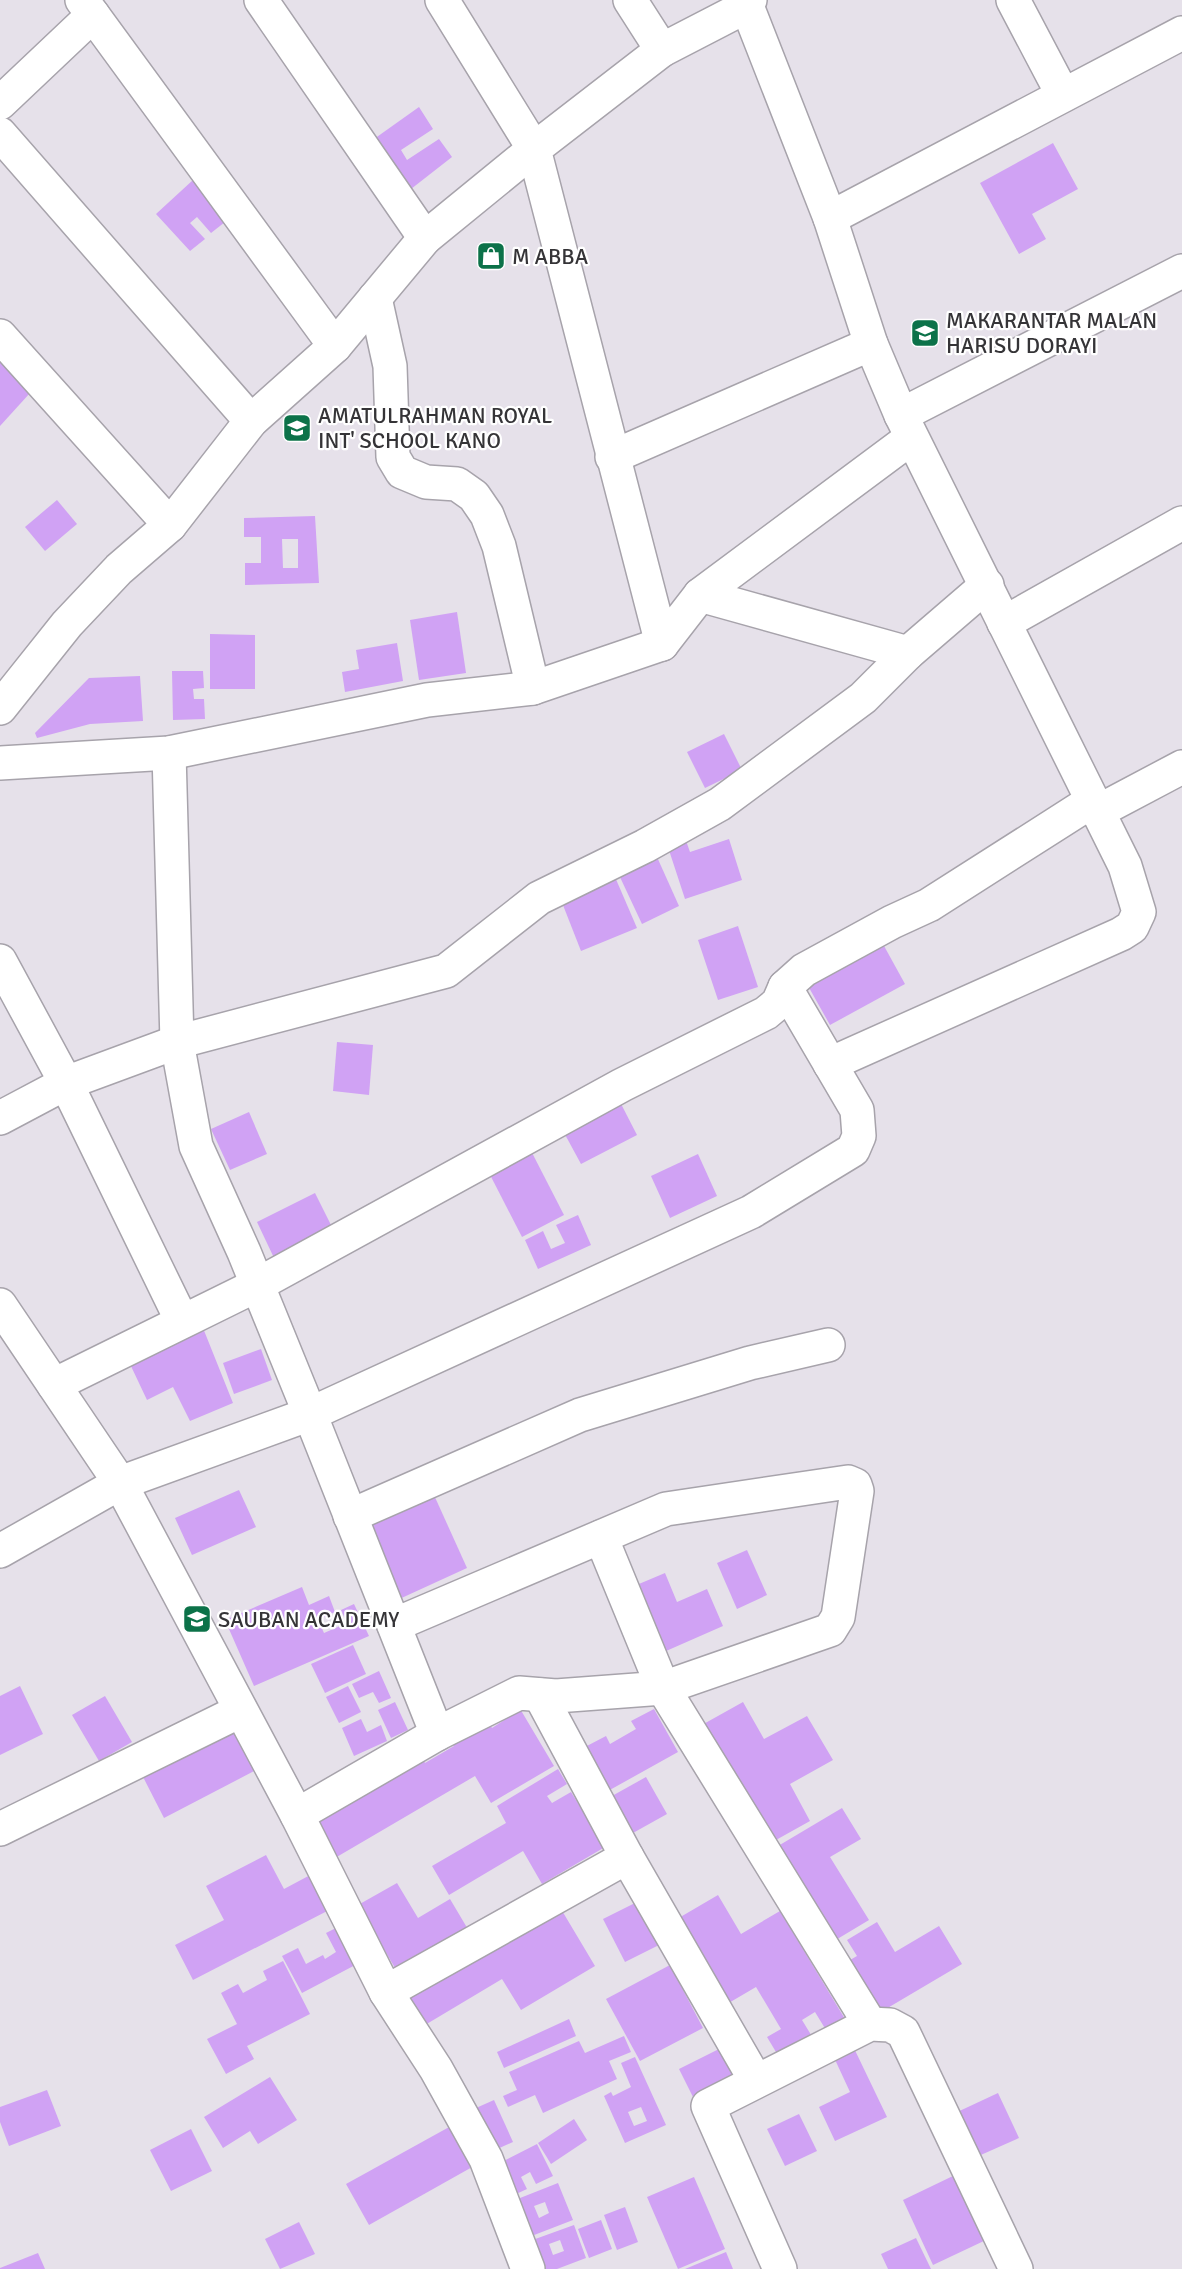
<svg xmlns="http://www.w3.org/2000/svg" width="1182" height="2269" viewBox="0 0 1182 2269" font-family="Signika,sans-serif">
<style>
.building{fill:#d0a2f4;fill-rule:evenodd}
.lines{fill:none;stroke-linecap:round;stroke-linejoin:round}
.minor-casing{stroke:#a7a3ab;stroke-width:36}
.minor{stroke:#fff;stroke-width:33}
.labels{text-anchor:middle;stroke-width:4.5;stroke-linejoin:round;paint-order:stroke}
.poi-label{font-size:22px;fill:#353437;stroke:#fff;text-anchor:start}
</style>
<rect width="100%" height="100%" fill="#e6e1ea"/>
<g class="building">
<path d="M419,107l14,22 -32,21 6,10 32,-21 13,18 -41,32 -37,-50z"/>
<path d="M1053,143l25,46 -46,25 14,25 -27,15 -39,-71z"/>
<path d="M193,180l32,42 -14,11 -14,-16 -7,6 15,16 -15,12 -34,-37z"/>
<path d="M0,354l30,39 -30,33z"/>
<path d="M57,500l20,24 -32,27 -20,-24z"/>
<path d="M315,516l4,67 -74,2v-22h16v-26h-17v-19zM282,539h16v29h-15z"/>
<path d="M457,612l9,61 -47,7 -9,-60z"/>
<path d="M210,634l45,1v54h-45z"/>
<path d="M397,643l6,38 -58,11 -3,-20 17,-3 -3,-19z"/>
<path d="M172,671h31l1,17 -11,1 1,10h10l1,20 -32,1z"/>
<path d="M140,676l3,45 -53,3 -53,14 -2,-5 54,-55z"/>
<path d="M724,734l18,36 -37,18 -18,-36z"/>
<path d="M684,835l6,17 39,-13 13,41 -57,19 -19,-58z"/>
<path d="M657,857l22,49 -37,18 -23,-49z"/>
<path d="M615,877l22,51 -56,23 -20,-51z"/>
<path d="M738,926l20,61 -40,13 -20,-60z"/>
<path d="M878,935l27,49 -75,41 -27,-48z"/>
<path d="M337,1042l36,3 -4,50 -36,-4z"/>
<path d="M619,1100l18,35 -56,29 -19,-35z"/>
<path d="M249,1112l18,42 -37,16 -19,-41z"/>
<path d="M527,1143l37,72 -42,22 -37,-72z"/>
<path d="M698,1154l19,42 -47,22 -19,-42z"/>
<path d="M315,1193l19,38 -59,29 -18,-38z"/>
<path d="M578,1215l13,30 -53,24 -13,-29 18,-9 8,18 14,-6 -9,-18z"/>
<path d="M203,1328l30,75 -43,18 -17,-34 -26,13 -17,-36z"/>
<path d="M261,1349l11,31 -38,14 -11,-31z"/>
<path d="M239,1490l17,37 -64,28 -17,-37z"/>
<path d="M434,1495l33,73 -72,33 -33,-74z"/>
<path d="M747,1550l20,45 -30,14 -20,-46z"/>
<path d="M665,1573l12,29 30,-13 16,37 -66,29 -30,-66z"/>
<path d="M302,1587l7,18 20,-9 6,16 -17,8 6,13 23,-10 -6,-13 13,-6 15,32 -115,50 -29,-66z"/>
<path d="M353,1645l13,29 -41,19 -14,-29z"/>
<path d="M379,1671l12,27 -12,5 -6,-11 -14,6 -7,-14z"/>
<path d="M20,1686l23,48 -43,21v-59z"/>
<path d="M348,1686l13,26 -22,11 -13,-26z"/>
<path d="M105,1696l27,46 -33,19 -27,-46z"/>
<path d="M513,1697l41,69 -63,37 -16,-27 -140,82 -21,-36 109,-64 2,5 29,-17 -6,-11 36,-21 8,14 17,-11 -8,-13z"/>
<path d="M395,1702l13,28 -17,8 -13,-28z"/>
<path d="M743,1702l21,37 43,-23 26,44 -43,24 20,37 -43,24 -67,-119z"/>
<path d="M654,1709l24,43 -70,39 -25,-43 23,-12 4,8 26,-15 -5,-8z"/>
<path d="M361,1719l6,13 14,-7 6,16 -33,15 -12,-28z"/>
<path d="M235,1722l25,46 -96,50 -24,-47z"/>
<path d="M558,1769l9,15 -20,12 5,7 19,-11 34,55 -63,37 -19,-33 -74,44 -17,-29 74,-43 -9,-17z"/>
<path d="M646,1777l21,37 -43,24 -21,-37z"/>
<path d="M842,1808l19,31 -31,18 39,63 -40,24 -56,-95z"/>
<path d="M266,1855l18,34 30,-16 19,35 -140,72 -18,-35 49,-25 -18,-34z"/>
<path d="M397,1883l21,35 32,-19 19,32 -71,42 -40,-68z"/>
<path d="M718,1895l23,39 39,-23 65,108 -19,11 -11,-18 -13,8 11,18 -34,19 -12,-20 14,-8 -25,-42 -29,17 -50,-85z"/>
<path d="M637,1902l22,43 -34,17 -22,-43z"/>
<path d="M558,1904l37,62 -74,44 -19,-31 -82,49 -19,-32z"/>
<path d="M877,1922l18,30 44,-26 23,38 -88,52 -31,-52 14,-8 -10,-16z"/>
<path d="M342,1925l19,37 -59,31 -20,-37 16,-8 8,16 17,-9 2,4 11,-7 -10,-19z"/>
<path d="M283,1961l27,53 -63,32 7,13 -28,15 -19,-35 30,-15 -16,-31 17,-9 5,9 24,-13 -4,-9z"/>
<path d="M670,1965l33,63 -63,33 -34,-62z"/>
<path d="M569,2019l7,17 -72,32 -7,-16z"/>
<path d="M624,2036l7,16 -22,9 8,18 -74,34 -8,-18 -27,12 -5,-11 14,-6 -8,-18 70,-31 6,12z"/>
<path d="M851,2042l36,75 -52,24 -16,-34 31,-15 -19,-41z"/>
<path d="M721,2048l16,33 -42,20 -16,-32z"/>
<path d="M635,2057l31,68 -41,18 -21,-47 7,-4 2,4 18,-9 -10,-24zM641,2107l6,14 -13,5 -6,-14z"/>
<path d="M270,2077l27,43 -39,24 -8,-13 -27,17 -19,-31z"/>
<path d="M47,2090l14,36 -52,20 -9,-24v-15z"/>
<path d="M998,2093l21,45 -45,20 -21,-44z"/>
<path d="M494,2100l19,42 -18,8 -19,-42z"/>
<path d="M799,2114l18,37 -32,15 -18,-37z"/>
<path d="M574,2119l13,21 -36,24 -13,-21z"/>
<path d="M451,2126l23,40 -105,59 -23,-41z"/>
<path d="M191,2129l21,42 -41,20 -21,-41z"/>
<path d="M537,2144l16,32 -17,8 -6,-12 -9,5 6,12 -13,6 -16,-31z"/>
<path d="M955,2175l31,65 -53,25 -30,-65z"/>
<path d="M694,2177l31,72 -47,20 -31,-72z"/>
<path d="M558,2183l15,37 -44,17 -14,-37zM545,2202l4,11 -10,5 -5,-12z"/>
<path d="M625,2207l13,35 -21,8 -13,-35z"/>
<path d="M601,2220l11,29 -23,9 -11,-29z"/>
<path d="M299,2222l16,32 -35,15 -15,-30z"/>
<path d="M574,2225l12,33 -29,11h-19l-11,-27zM560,2240l4,11 -11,4 -4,-11z"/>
<path d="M916,2238l15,31h-43l-7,-15z"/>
<path d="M726,2252l7,17h-48z"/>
<path d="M38,2253l7,16h-45v-1z"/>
</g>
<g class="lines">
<g class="minor-casing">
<g id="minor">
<path d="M82,0l253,346"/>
<path d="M261,0l164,238"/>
<path d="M630,0l32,50"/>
<path d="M750,0l-3,6 -85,44 -128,99 128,495 38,-49 211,-157"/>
<path d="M1013,0l50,95"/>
<path d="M747,6l83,212 41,126 30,71 224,451 14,46 -7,15 -11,7 -291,130"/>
<path d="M0,103l93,-88"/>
<path d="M0,134l251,287"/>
<path d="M830,218l352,-185"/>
<path d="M375,298l15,68 3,91 9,15 24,10 31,2 17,12 13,19 12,31 34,142"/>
<path d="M0,336l170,189"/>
<path d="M901,415l281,-144"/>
<path d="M612,457l259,-113"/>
<path d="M700,595l208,58"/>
<path d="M1004,623l178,-100"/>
<path d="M0,708l67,-84 52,-55 51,-44 81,-104 84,-75 90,-108 109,-89 -92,-149"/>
<path d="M169,753l8,289 19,104 48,106 66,162 127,320"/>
<path d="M0,763l169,-10 258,-53 106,-12 129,-44"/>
<path d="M1097,812l85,-45"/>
<path d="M0,961l66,122 116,238"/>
<path d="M0,1118l66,-35 111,-41 269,-71 93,-73 106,-52 75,-42 143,-106 45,-45 79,-68"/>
<path d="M0,1305l120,178 177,332 89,177 50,77 50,90 42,110"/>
<path d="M54,1385l203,-100 365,-200 144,-72 12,-10 7,-16 19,-17 88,-48 37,-17 163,-104"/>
<path d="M350,1516l230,-101 170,-52 78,-18"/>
<path d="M601,1537l62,151 207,336"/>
<path d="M0,1551l120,-68 190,-69 441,-202 102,-62 6,-14 -2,-26 -72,-123"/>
<path d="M540,1695l87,162 129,224"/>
<path d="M297,1815l140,-81 82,-41 37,3 107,-8 167,-58 8,-13 19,-126 -2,-6 -7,-3 -182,27 -272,116"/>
<path d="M0,1829l240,-118"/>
<path d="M386,1992l241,-135"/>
<path d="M780,2269l-72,-163 162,-82 20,1 13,7 113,237"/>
</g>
</g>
<use href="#minor" class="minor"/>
</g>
<defs>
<g id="shop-square" transform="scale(1.5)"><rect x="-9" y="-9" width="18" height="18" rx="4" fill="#0c7249" stroke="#fff"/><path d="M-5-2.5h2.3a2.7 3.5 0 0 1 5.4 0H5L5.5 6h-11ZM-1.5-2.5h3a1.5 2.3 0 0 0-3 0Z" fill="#fff"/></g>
<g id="school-square" transform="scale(1.5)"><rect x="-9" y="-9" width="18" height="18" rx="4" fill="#0c7249" stroke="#fff"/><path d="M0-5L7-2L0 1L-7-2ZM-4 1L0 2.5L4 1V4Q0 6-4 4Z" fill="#fff"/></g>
</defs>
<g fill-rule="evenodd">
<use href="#shop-square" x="491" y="256"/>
<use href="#school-square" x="925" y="333"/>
<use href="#school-square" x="297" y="428"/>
<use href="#school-square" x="197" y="1619"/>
</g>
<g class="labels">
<g class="poi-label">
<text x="512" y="264">M ABBA</text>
<text x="946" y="328">MAKARANTAR MALAN<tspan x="946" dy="25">HARISU DORAYI</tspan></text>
<text x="318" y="423">AMATULRAHMAN ROYAL<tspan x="318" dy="25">INT' SCHOOL KANO</tspan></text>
<text x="218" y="1627">SAUBAN ACADEMY</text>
</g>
</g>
</svg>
